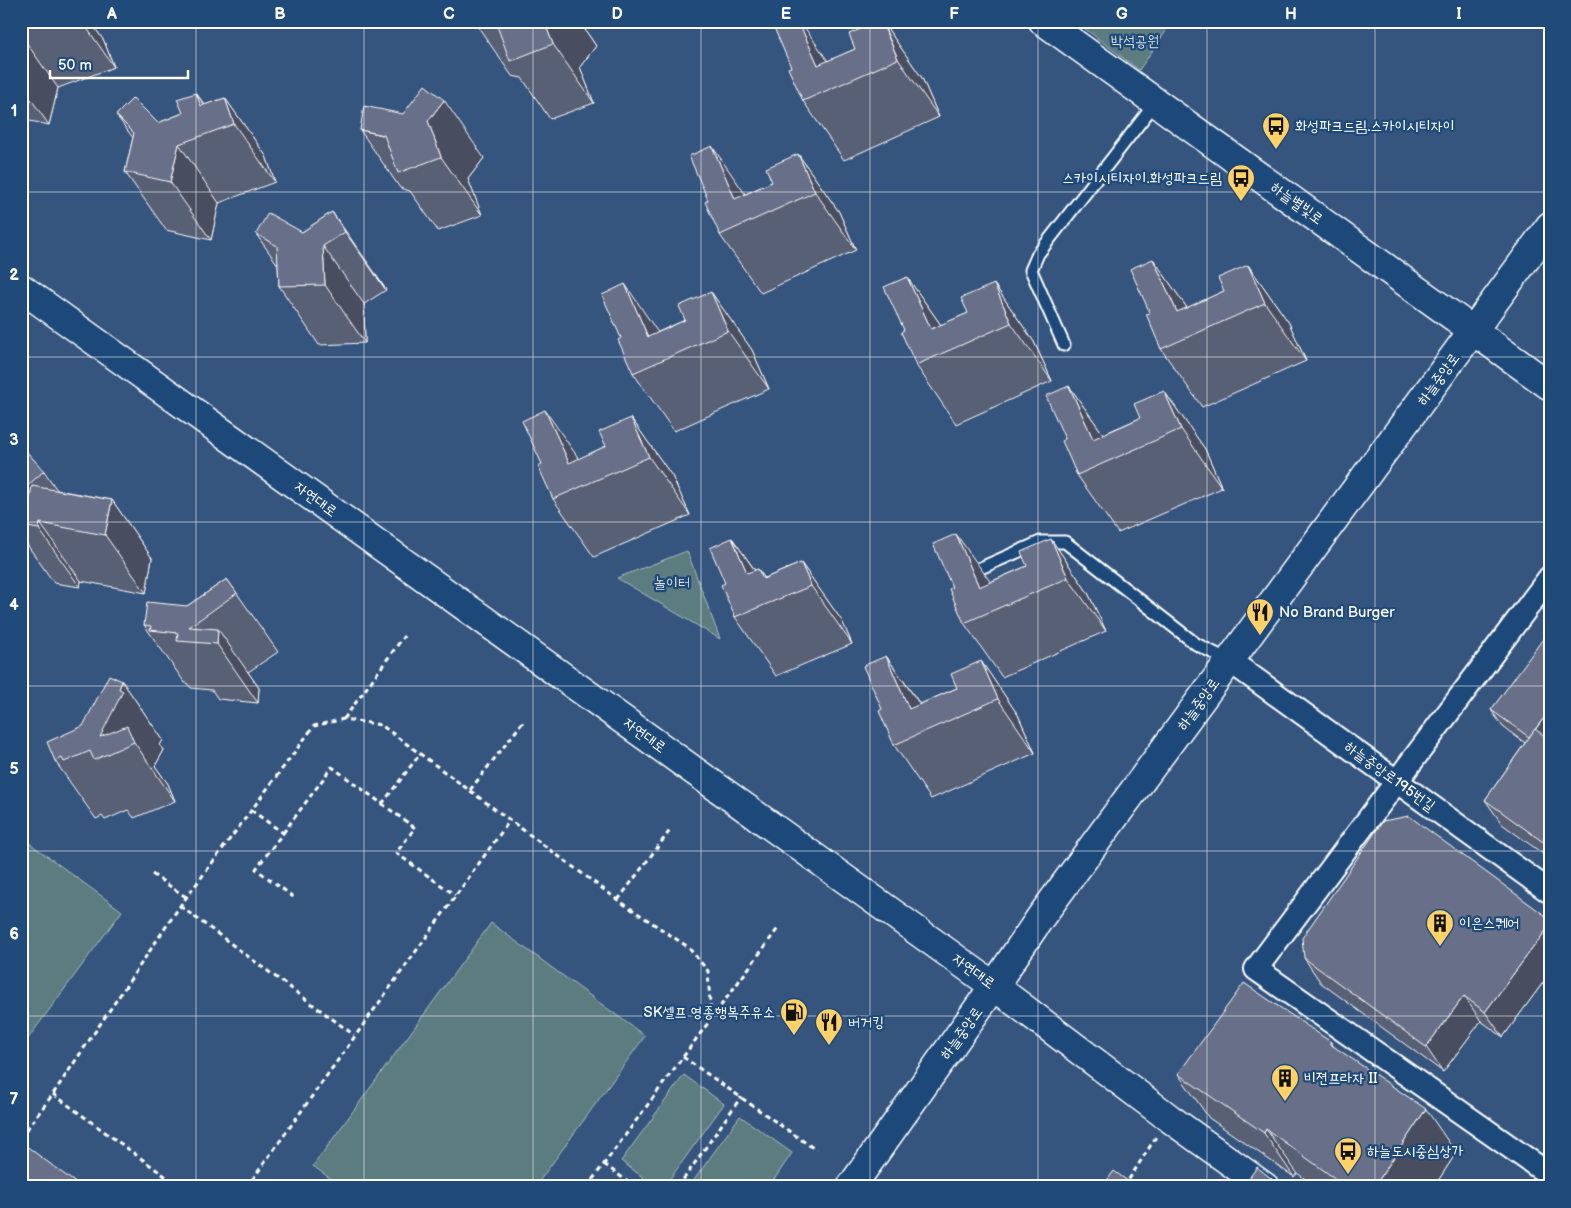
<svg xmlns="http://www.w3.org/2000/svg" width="1571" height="1208" viewBox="0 0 1571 1208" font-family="'Balsamiq Sans','Poor Story',sans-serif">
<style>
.green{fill:#5b7b7f;stroke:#adbdbf}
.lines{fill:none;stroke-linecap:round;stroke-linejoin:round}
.lane-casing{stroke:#fff;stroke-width:15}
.street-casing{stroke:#fff;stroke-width:26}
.secondary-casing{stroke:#fff;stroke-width:31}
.path{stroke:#fff;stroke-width:3;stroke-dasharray:5 4;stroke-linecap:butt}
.lane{stroke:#1f4a7a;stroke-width:11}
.street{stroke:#1f4a7a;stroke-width:22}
.secondary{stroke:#1f4a7a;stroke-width:28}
.wall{fill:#596076;stroke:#fff}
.shaded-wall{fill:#494e60;stroke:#fff}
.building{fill:#687089;stroke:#fff}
.grid{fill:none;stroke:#fff;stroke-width:1;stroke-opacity:0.55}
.labels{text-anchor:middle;stroke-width:4.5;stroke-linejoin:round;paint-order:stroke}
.park-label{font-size:15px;fill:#d6dedf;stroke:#1f4a7a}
.poi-label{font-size:15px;fill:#fff;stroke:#1f4a7a;text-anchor:start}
.street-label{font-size:15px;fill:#fff;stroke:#1f4a7a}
.neatline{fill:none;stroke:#fff;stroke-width:2}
.grid-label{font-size:16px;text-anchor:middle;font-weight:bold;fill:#fff}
</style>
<rect width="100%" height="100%" fill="#35557e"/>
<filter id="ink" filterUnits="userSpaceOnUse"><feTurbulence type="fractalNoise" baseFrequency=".02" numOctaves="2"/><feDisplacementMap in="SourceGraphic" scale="10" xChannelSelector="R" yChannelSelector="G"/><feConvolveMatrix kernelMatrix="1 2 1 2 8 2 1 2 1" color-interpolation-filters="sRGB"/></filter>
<g filter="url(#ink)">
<g class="green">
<path d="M1075,21h98l-34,49z"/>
<path d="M687,551l33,88 -103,-61z"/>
<path d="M21,837l101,74 -101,137z"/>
<path d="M491,923l154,113 -110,151h-193l-29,-21z"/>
<path d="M684,1075l40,29 -60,83h-8l-35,-26z"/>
<path d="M740,1116l52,37 -23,34h-80z"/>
</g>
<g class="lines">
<g class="lane-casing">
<g id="lane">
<path d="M1064,345l-33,-75 7,-16 118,-152"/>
<path d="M967,574l73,-32h25l131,102 34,17"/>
</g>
</g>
<g class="street-casing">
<g id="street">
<path d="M1550,577l-294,392 294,206"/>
<path d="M1230,661l320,231"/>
</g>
</g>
<g class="secondary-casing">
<g id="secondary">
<path d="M1043,21l507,365"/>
<path d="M21,288l973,698 175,132 96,69"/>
<path d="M851,1187l143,-201 46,-68 510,-692"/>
</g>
</g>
<g class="path">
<path d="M344,719l60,-83"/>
<path d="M470,790l53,-68"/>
<path d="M382,804l38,-50"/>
<path d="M251,810l32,23 -27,36 40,30"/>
<path d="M283,833l49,-66 83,61 -19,25 59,42"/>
<path d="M152,874l34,23"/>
<path d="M618,900l53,-71"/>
<path d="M180,906l174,129"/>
<path d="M683,1057l133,93"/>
<path d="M53,1094l127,93"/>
<path d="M21,1137l32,-43 127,-188 134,-180 30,-7 37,6 237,175 70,47 20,24 3,48"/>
<path d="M604,1164l31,23"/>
<path d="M247,1187l263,-367"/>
<path d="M587,1187l192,-260"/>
<path d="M678,1187l63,-90"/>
<path d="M1124,1187l32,-50"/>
</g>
<use href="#lane" class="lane"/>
<use href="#street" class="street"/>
<use href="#secondary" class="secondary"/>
</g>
<g class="wall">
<path d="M21,21h69l14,20 10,26 -56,21 -9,37 -28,-6z"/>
<path d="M474,21h105l17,25 -16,21 14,36 -44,16 -28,-41 -10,-2z"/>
<path d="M882,21l40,57 17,39 -95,43 -41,-59 25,-40 27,-12z"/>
<path d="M196,93l9,12 20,-7 41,58 9,26 -56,21 -8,37 -45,-10 -41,-58 8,-34 -17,-23 42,8 25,-10z"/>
<path d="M360,130l124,28 -16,21 14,36 -44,16 -28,-40 -10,-3z"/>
<path d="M798,154l41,58 17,38 -95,43 -41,-58 25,-41 27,-12z"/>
<path d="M332,212l54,78 -22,14 1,39 -46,2 -40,-59 -1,-21 -22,-31 46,-2z"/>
<path d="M1153,259l34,49 37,-17 24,-26 41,58 17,38 -104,46 -41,-58 -11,-36z"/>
<path d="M907,277l34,48 27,-12 26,-29 40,58 18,39 -96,43 -40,-59 -12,-35z"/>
<path d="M711,292l41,58 17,39 -95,42 -41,-58 25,-41 27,-12z"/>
<path d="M1069,386l34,48 37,-16 24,-27 41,58 17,39 -104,45 -41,-58 -12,-36z"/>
<path d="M631,418l41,58 18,39 -96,42 -41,-58 26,-40 27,-13z"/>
<path d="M21,455l23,16 13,19 55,10 40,58 -6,35 -65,-12 -1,6 -26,-4 -33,-47v-25l6,1 3,-16 -9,-13z"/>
<path d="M732,538l23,32 10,8 36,-15 41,58 10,23 -76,32 -41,-59 -10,-34z"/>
<path d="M1051,539l37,54 18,38 -104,46 -38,-54 26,-41 37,-16z"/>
<path d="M227,579l51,73 -30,20 11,16 -1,15 -40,-4 -6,-9 -21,-2 -4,-5h-2l-41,-58 43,-19z"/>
<path d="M1550,633v226l-48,-35 -17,-24 40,-57 -22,-16 -12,-17z"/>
<path d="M886,656l34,48 37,-16 24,-27 37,54 17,38 -104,46 -37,-54 -12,-36z"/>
<path d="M122,681l41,59 -3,5 4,5 -9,16 13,18 7,17 -41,17 -6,-8 -23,10 -3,-4 -6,3 -41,-58z"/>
<path d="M1550,919v54l-47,64 -22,-16 -38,51 -122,-89 -17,-25z"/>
<path d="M1331,1042l3,5 122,106 -22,34h-118l-19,-14 -3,4 -85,-59 -31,-44z"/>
</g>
<g class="shaded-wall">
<path d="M82,21h8l14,20 10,26z"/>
<path d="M544,21h35l17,25 -16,21 14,36 -41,-59z"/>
<path d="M798,21h2l35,50 -17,-6z"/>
<path d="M882,21l40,57 17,39 -41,-58z"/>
<path d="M21,35l37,53 -9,37 -28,-40z"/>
<path d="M196,93l25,36 -20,-23z"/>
<path d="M225,98l41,58 9,26 -41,-58z"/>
<path d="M444,100l40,58 -16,21 14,36 -41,-58 -13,-36z"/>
<path d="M179,144l40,59 -8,37 -41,-58z"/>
<path d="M712,146l40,58 -17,-5z"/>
<path d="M798,154l41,58 17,38 -41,-58z"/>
<path d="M332,212l41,58 13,20 -41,-58z"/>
<path d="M323,246l41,58 1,39 -40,-58z"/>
<path d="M1153,259l41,59 -17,-6z"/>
<path d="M1248,265l41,58 17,38 -41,-58z"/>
<path d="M907,277l41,58 -17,-6z"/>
<path d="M625,284l40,59 -17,-6z"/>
<path d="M994,284l40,58 18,39 -41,-58z"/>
<path d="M711,292l41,58 17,39 -41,-58z"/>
<path d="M1069,386l41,58 -17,-5z"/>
<path d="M1164,391l41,58 17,39 -41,-59z"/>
<path d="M545,410l41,59 -17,-6z"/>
<path d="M631,418l41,58 18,39 -41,-58z"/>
<path d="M112,500l40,58 -6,35 -41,-58z"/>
<path d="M40,523l41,58 -1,6 -41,-58z"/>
<path d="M956,534l38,53h-15z"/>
<path d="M732,538l41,58 -26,-23z"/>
<path d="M1051,539l37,54 18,38 -38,-53z"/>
<path d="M801,563l41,58 10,23 -41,-58z"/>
<path d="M758,569l22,30 -17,-20z"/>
<path d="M218,629l41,59 -1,15 -41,-59z"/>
<path d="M886,656l37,53h-14z"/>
<path d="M981,661l37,54 17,38 -37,-54z"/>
<path d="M122,681l41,59 -3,5 4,5 -9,16 13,18 7,17 -41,-59 -34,-5z"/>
<path d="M1550,710v33l-21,-5z"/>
<path d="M1550,925v48l-47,64 -18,-25z"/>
<path d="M1464,996l17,25 -38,51 -17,-25z"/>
<path d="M1426,1109l30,44 -22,34h-60z"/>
<path d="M1266,1129l31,44 -3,4 -30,-44z"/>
</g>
<g class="building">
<path d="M21,21h19l-19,7z"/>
<path d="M487,21h57l9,23 -43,17 -14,-38z"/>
<path d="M776,21h22l20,44 37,-16 -6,-15 30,-13h2l17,38 -95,42 -15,-33 3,-1 -19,-44z"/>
<path d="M425,85l19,15 -16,21 13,36 -43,16 -14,-38 -24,-5 4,-24 39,8z"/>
<path d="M196,93l5,13 24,-8 9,26 -55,20 -9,38 -45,-10 9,-39 -18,-18 17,-17 25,25 25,-10 -6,-14z"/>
<path d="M712,146l23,53 37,-17 -6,-14 32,-14 17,38 -95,43 -15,-33 3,-2 -19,-44z"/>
<path d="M332,212l13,20 -22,14 2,39 -46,1 -2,-40 -21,-12 12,-21 34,19z"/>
<path d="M1153,259l24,53 47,-21 -6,-13 30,-13 17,38 -104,46 -15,-35 4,-1 -20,-44z"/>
<path d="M907,277l24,52 37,-16 -7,-15 33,-14 17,39 -95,42 -15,-33 3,-2 -20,-43z"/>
<path d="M625,284l23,53 37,-17 -6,-14 32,-14 17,39 -95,42 -15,-33 3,-2 -19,-43z"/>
<path d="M1069,386l24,53 47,-21 -6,-14 30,-13 17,38 -104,46 -15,-34 3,-2 -19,-43z"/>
<path d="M545,410l24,53 37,-17 -7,-14 32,-14 18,39 -96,42 -15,-33 4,-2 -20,-43z"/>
<path d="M26,451l18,20 -17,15 -6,-6v-25z"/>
<path d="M32,486l80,14 -7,35 -65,-12 -1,6 -18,-3v-15l6,1z"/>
<path d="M956,534l23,53 48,-21 -6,-14 30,-13 17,39 -104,45 -15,-34 3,-2 -19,-43z"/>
<path d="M732,538l15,35 11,-4 5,10 38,-16 10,23 -76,31 -14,-32 4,-2 -15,-35z"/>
<path d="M227,579l10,14 -48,34 29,2 -1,15 -40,-3 1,-8 -28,-3 1,-4 -7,-1 3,-23 40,4z"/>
<path d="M1548,632l2,1v77l-21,27 -38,-27z"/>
<path d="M886,656l23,53 48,-21 -6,-14 30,-13 17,38 -104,46 -15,-34 3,-2 -19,-43z"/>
<path d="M109,675l13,6 -3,8 4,2 -23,46 27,-11 7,16 -40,18 -4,-9 -26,11 -2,-4 -7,3 -8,-19 36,-16z"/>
<path d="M1535,729l15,11v107l-65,-47z"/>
<path d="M1409,816l141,103v6l-65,87 -21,-16 -38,51 -122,-89 -2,-20 81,-117z"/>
<path d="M1244,983l87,59 -1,2 96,65 -52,78h-27l-81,-58 -2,4 -86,-59z"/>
<path d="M21,1142l56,42 1,-2 7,5h-64z"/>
<path d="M1257,1167l25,20h-39z"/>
<path d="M1114,1171l22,16h-34z"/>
</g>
</g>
<path class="grid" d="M196,21v1166M364,21v1166M533,21v1166M701,21v1166M870,21v1166M1038,21v1166M1207,21v1166M1375,21v1166M21,192h1529M21,357h1529M21,522h1529M21,686h1529M21,851h1529M21,1016h1529"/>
<defs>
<g id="bus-pin" transform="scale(1.4375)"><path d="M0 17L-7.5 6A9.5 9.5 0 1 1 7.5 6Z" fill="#ffd166" stroke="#1f4a7a"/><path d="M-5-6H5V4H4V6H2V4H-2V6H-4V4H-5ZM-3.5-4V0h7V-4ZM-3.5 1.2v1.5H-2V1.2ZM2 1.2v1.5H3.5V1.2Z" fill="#111"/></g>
<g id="restaurant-pin" transform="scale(1.4375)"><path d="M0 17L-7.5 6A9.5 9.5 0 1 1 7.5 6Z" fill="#ffd166" stroke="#1f4a7a"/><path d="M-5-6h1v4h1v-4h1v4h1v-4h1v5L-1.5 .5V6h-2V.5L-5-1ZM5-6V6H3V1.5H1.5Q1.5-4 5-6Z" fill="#111"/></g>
<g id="building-pin" transform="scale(1.4375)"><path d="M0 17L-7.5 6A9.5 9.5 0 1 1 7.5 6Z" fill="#ffd166" stroke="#1f4a7a"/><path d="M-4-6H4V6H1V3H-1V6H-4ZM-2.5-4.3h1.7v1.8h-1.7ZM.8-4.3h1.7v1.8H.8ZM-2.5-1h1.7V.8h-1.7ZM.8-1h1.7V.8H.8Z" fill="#111"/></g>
<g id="fuel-pin" transform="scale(1.4375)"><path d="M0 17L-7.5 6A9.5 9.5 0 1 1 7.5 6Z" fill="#ffd166" stroke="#1f4a7a"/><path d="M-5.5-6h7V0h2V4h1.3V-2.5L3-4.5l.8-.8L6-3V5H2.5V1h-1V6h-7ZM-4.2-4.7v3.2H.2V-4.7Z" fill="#111"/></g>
</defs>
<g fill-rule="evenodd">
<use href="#bus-pin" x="1276" y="126"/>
<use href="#bus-pin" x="1241" y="178"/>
<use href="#restaurant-pin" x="1260" y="612"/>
<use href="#building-pin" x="1440" y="923"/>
<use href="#fuel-pin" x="794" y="1012"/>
<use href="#restaurant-pin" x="829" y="1022"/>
<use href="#building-pin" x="1285" y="1078"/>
<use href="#bus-pin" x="1348" y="1151"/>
</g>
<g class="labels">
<g class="park-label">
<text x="1135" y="46">박석공원</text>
<text x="672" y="588">놀이터</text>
</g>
<g class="poi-label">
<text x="1295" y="131">화성파크드림.스카이시티자이</text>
<text x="1222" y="183" text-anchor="end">스카이시티자이.화성파크드림</text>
<text x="1279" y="617">No Brand Burger</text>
<text x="1459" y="928">이은스퀘어</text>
<text x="775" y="1017" text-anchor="end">SK셀프 영종행복주유소</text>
<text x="848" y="1027">버거킹</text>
<text x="1304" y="1083">비젼프라자 II</text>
<text x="1367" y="1156">하늘도시중심상가</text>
</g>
<g class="street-label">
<text transform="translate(1297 203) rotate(36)" y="5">하늘별빛로</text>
<text transform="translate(1438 379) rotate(-54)" y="5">하늘중앙로</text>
<text transform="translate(316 499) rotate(36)" y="5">자연대로</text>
<text transform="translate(1198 704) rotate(-54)" y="5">하늘중앙로</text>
<text transform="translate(645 735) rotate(36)" y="5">자연대로</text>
<text transform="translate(1390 776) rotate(36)" y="5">하늘중앙로195번길</text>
<text transform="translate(974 971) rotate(36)" y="5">자연대로</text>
<text transform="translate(961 1033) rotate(-54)" y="5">하늘중앙로</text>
</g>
</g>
<rect width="1571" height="1208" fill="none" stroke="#1f4a7a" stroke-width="55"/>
<path d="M50 70v8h138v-8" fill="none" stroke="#ffffff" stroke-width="2.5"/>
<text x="58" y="70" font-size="15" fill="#ffffff" stroke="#1f4a7a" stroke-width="4" paint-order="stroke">50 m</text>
<rect x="28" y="28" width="1516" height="1152" class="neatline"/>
<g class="grid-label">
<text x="112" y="19">A</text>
<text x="280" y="19">B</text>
<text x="449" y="19">C</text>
<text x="617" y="19">D</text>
<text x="786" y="19">E</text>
<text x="954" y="19">F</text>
<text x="1122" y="19">G</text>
<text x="1291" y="19">H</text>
<text x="1459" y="19">I</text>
<text x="14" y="116">1</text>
<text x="14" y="280">2</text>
<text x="14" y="445">3</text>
<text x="14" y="610">4</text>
<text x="14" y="774">5</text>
<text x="14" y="939">6</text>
<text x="14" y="1104">7</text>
</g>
</svg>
